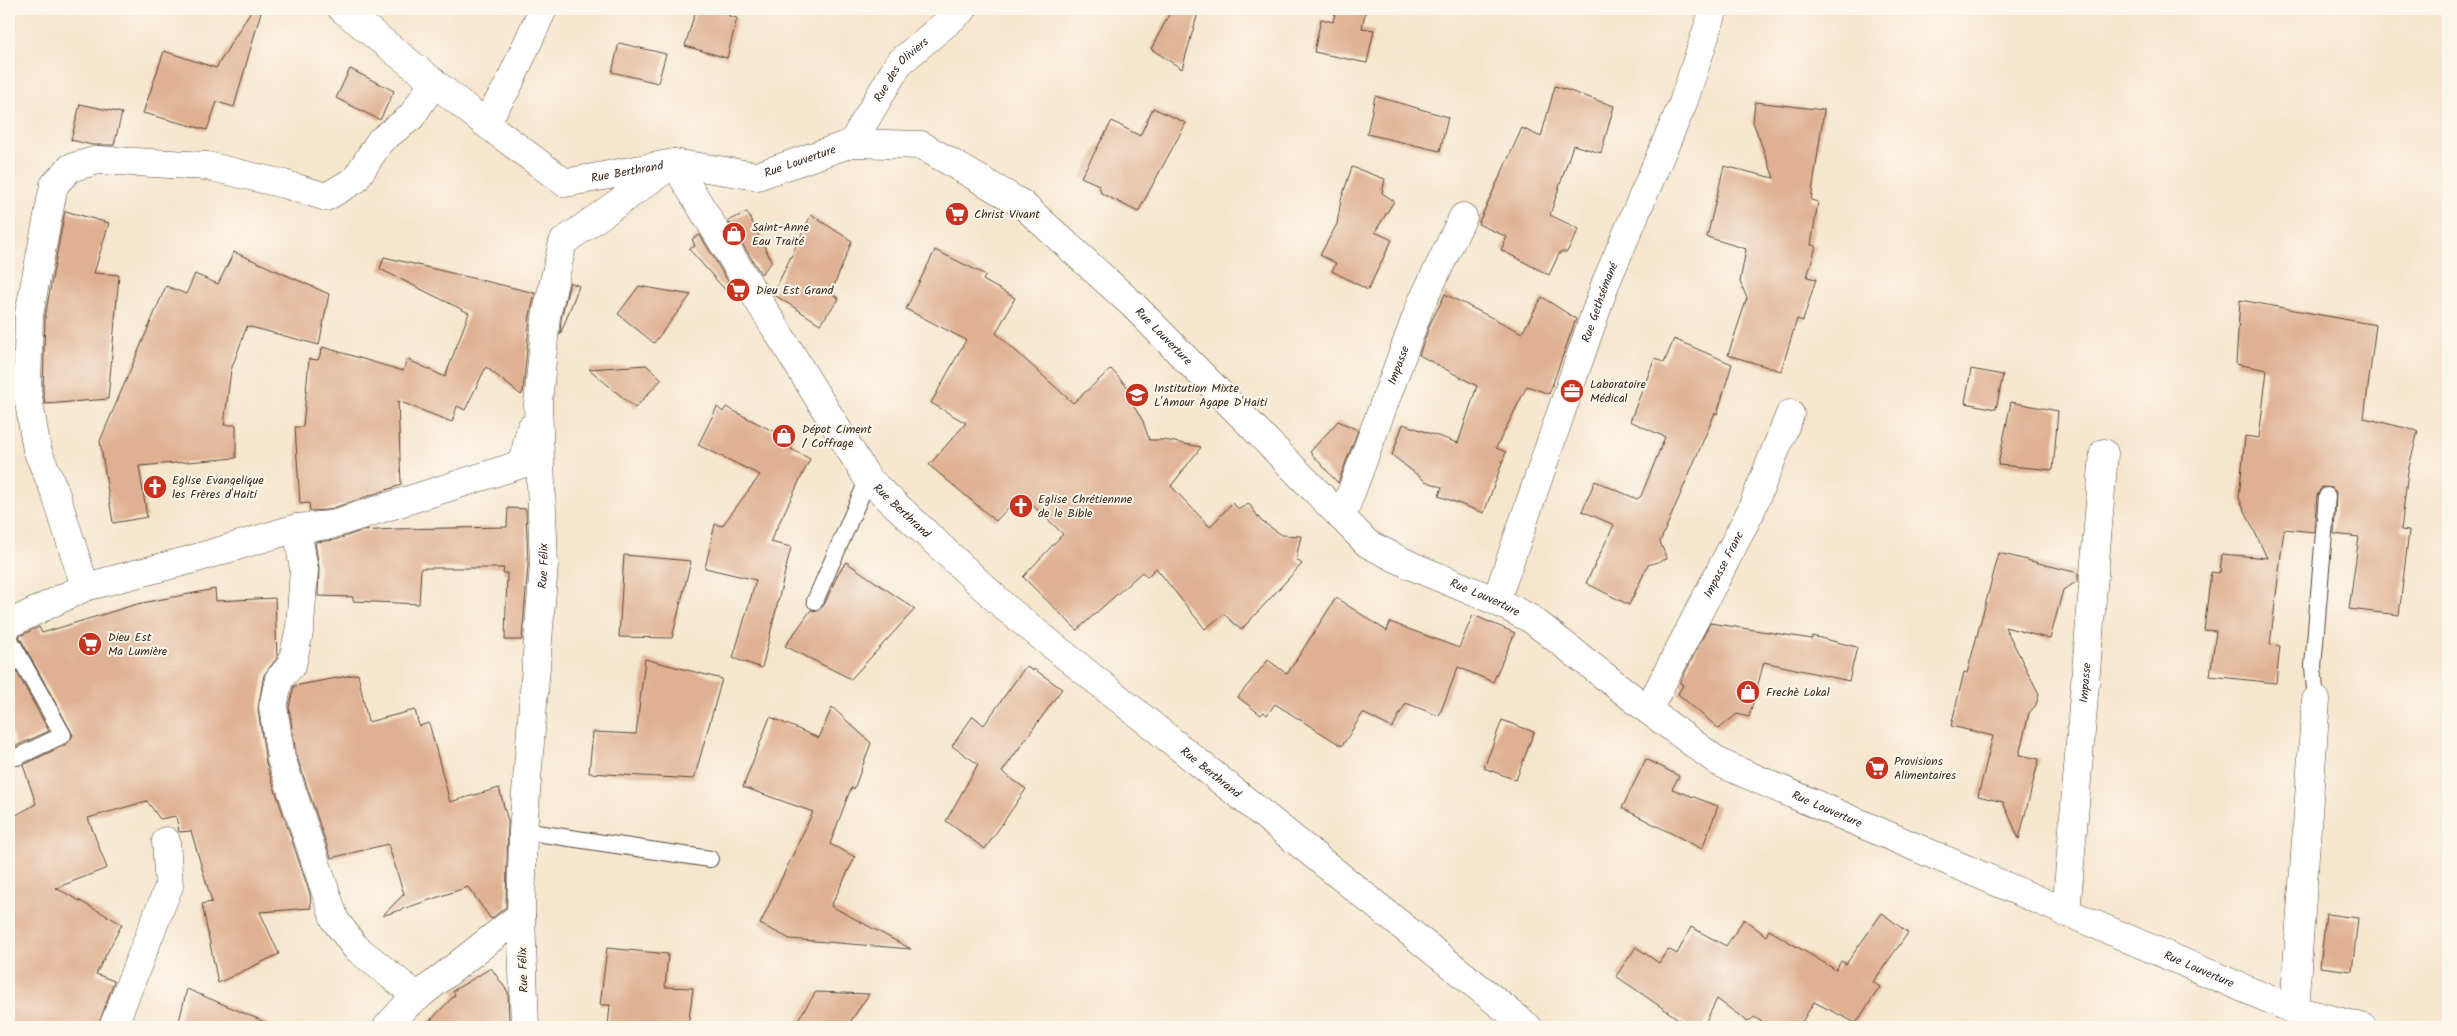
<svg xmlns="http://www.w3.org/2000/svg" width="2457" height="1036" viewBox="0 0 2457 1036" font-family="Kalam,sans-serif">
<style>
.building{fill:#dfb092}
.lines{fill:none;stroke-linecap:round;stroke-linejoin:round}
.service-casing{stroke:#574638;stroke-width:18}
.minor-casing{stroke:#574638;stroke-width:29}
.tertiary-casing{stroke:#574638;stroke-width:29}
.service{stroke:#fff;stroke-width:16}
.minor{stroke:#fff;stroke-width:28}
.tertiary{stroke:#fff;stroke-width:28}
.labels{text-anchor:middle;stroke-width:4;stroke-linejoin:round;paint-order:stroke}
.street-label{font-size:12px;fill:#3b2a1e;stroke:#fbf7ec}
.poi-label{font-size:12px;fill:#3b2a1e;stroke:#fbf7ec;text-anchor:start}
</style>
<rect width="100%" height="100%" fill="#fbf7ec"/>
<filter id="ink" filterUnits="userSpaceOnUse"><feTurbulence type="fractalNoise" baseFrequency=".02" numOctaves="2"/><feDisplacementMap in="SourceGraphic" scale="10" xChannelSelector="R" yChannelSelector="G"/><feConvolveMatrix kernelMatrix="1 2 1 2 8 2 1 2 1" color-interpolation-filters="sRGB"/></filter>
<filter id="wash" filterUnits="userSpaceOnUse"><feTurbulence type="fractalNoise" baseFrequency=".0096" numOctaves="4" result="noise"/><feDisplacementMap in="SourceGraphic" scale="20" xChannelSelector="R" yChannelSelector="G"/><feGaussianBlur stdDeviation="1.12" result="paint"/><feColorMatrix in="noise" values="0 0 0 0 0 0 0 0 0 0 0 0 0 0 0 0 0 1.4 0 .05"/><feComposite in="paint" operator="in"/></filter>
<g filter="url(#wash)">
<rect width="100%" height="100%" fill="#f6e6ce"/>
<g id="blocks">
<g class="building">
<path d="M252,9l9,3 -27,95 -17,-5 -10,28 -64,-17 21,-62 52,17z"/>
<path d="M696,9h35l-2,7 8,2 -10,40 -42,-12z"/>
<path d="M1172,9h27l-17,60 -31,-20z"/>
<path d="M1336,9h30l-4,19 12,2 -7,33 -53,-11 7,-33 12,3z"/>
<path d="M619,43l47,11 -8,29 -46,-11z"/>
<path d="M350,69l44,22 -14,29 -44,-22z"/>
<path d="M1555,86l59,20 -13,47 -28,-8 -23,70 29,14 -12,23h-7l-11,23 -48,-25 6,-13 -29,-13 44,-96 19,9z"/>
<path d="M1375,96l73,21 -8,34 -73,-17z"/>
<path d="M1755,102l69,8 -13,90 7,2 -7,43 5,1 -9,31 9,2 -13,42 -6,-2 -16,52 -53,-16 19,-57 -7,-16 6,-33 -39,-12 17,-71 50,12 -21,-56z"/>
<path d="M80,104l42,9 -8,32h-22l-21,-5z"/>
<path d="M1153,108l33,15 -48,89 -37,-19 -2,-8 -18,-8 31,-56 28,15z"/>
<path d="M1352,167l33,12 -3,14 12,8 -19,31 17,8 -24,50 -36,-19 4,-8 -16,-8 17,-31 4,-24z"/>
<path d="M65,211l44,12 -15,50 25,2 -11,124 -63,5 -2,-14 2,-74z"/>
<path d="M747,212l25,50 -11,12 -33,-53z"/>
<path d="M811,215l41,26 -21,52 8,6 -19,25 -47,-30z"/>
<path d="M700,235l38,63 -3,3 -46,-52 6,-3 -3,-7z"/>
<path d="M935,250l51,25 -3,5 32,18 -19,35 77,70 38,-34 28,31 -5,7 9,14 6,19h15l37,7 -30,39 39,41 22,-24 7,6 10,-5 12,17 21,14 19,1 -5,23 6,5 -61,66 -17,-16 -19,15 -49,-61 -9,9 -5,-5 -65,58 -54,-53 40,-43 -42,-40 -25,27 -67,-56 37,-42 -35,-20 35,-63 -60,-31z"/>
<path d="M234,252l95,42 -10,51 -72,-19 -16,44 -7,55h12v33l-97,8 8,51 -34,6 -13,-82 66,-155 20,8 9,-20 23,10z"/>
<path d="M384,257l151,36 -5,22 -7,77 -2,3 -35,-28 -21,43 -8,-4 -5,16 -54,-21 3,84 -74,25 -17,1 -1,-8 -9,1 -5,-77h8l6,-68 9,1 5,-13 80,24 4,-12 38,18 24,-64 -89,-44z"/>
<path d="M570,282l9,4 -19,49 1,-16z"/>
<path d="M639,286l52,9 -37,48 -36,-29z"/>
<path d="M1445,294l77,39 20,-36 34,22 -27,75 -22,-8 -31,62 10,4 -22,61 -45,-17 3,-9 -17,-6 -33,-26 11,-31 55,19 19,-57 -58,-31 11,-31z"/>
<path d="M2240,300l136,25 -12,93 54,13 -10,40 -7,59 8,1 -10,84 -50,-6 10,-72 -25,-3 2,-42 -4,-4 -10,-1 -5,8 -3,37 -30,-3 -14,116 10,1 -4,37 -66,-7 6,-45 -12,-1 7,-58 9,1 2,-19 45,4 -28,-60 6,-62 14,2 8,-68 -31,-6z"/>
<path d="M1674,339l58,25 -15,50 -2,-1 -55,129 7,17 -19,6 -19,40 -43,-22 28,-58 -32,-14 13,-30 42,18 4,-3 24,-59 -35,-16 25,-63 9,5z"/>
<path d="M646,365l16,14 -27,29 -46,-39z"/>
<path d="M1971,369l32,6 -7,34 -31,-6z"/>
<path d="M2011,402l47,9 -5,59 -55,-5z"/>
<path d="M717,407l6,5 3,-5 68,35 -3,7 19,10 -40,83 21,5 -29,121 -29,-10 23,-78 -51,-12 10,-44 7,2 38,-51 -62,-30z"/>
<path d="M1338,421l20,9 -20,53 -28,-31z"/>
<path d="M508,508l18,1 2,56 -6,75h-17l2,-67h-4l1,-5h-83l-2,36 -66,-3v-4l-35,-1 1,-28 -4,-26 20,-2 26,-9 34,-2 112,-2z"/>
<path d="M1999,553l79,20v8l-15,9 -13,49 -45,-12 34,67 -3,11 -7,8 -10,42 20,4 -20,80 -16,-37 -25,-6 15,-60 -42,-10 13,-54 3,1z"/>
<path d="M624,555l67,6 -19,77 -53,-1z"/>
<path d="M846,562l69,47 -64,70 -66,-33 26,-36 6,1 7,-6 14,-31z"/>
<path d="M215,589l1,12 59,-3 2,60 -13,17 -6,34 8,54 44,131 1,14 -51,4 19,42 -61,29 -16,-79 10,-2 -21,-71 -12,1 -3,-16 -16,3 -13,-18 -59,17 19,50 -51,20 66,36 -26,50 18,7 -16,46h-89v-208l27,-15 -13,-39 44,-21 6,-9 -54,-99 20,-9 3,6 95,-29z"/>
<path d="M1336,598l51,33 3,-9 69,26 14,-33 42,18 -22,49 -35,-15 -19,49 -33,-13 -14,25 -29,-15 -21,33 -67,-42 -8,11 -3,-3 -3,3 -23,-18 30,-37 19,14z"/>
<path d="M1710,623l102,16v-3l45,11 -8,34 -85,-19 -15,55 -12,-3 -18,15 -41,-35 5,-9 -3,-2z"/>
<path d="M9,658l40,73 -33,15 -7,-20z"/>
<path d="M645,659l77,20 -28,100 -105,-6 4,-41 43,2z"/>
<path d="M1026,666l7,5 1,-2 28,20 -60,83 24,17 -41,60 -39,-28 32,-57 -26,-18 21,-30 11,9z"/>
<path d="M358,674l10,48 47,-12 4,16 10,-3 21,79 49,-14 9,33 -2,86 -15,12 -23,-32 -86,29 22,-22 -16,-50 -57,14 -35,-104 -7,-47 5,-21z"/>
<path d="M832,707l39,36 -17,46 -3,-1 -21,56 25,13 -24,49 80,43 -121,-10 -30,-15 53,-112 -70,-25 27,-70 49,21z"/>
<path d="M1502,720l32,12 -18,48 -32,-12z"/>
<path d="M1646,759l33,17 -7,13 46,17 -16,43 -80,-41z"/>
<path d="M1882,913l26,20 -35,49 7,5 -24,36 -42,-21 -15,25h-29l-16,-10 -6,5 -31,-23 -14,28h-13l-74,-51 20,-29 23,16 9,-14 9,5 14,-27 35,19 18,-27 22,17 3,-6 67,40 5,-9 5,3z"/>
<path d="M2326,914l32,4 -6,53 -32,-4z"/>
<path d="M607,948l61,6 -3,33 28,1 -5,39h-80l2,-22h-10z"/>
<path d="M491,968l17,24 1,35h-85l31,-32 -2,-4z"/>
<path d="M187,989l90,38h-73l-25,-6z"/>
<path d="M816,992l53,2 -22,33h-54z"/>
</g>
</g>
</g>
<g filter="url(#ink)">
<use href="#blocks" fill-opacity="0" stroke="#574638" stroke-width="1"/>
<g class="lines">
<g class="service-casing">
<g id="service">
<path d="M815,601l53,-122"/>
<path d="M9,638l54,97 -46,22"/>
<path d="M2316,700l-3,-33 14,-171"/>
<path d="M523,831l187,28"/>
</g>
</g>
<g class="minor-casing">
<g id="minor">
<path d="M485,123l22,-35 36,-79"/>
<path id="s1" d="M852,143l47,-80 64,-54"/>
<path id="s2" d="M1342,517l79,-213 42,-87"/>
<path d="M297,528l7,42 -4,57 -8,38 -13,14 -6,28 8,51 54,162 20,27 63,50"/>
<path d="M85,587l-30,-95 -18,-42 -10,-59 2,-77 25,-129 16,-17 28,-8 109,6 77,18 42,13 29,-17 25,-39 31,-24 23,-35"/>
<path id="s3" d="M1496,601l110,-319 77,-179 31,-94"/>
<path d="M9,624l76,-37 105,-27 107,-32 33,-3 192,-61 9,-36"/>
<path id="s4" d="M1648,710l102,-197 40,-99"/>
<path id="s5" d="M2066,913l38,-460"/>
<path d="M2294,1010l22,-310"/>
<path d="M113,1027l56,-141 -3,-45"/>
<path d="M387,1027l20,-22 114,-90"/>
<path id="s6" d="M525,1027l-4,-112 2,-84 21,-266 -6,-161 8,-87 17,-75 111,-79 83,13 95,-33 69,2 101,59 111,101 235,239 44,22 84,35 35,18 117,91 72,53 574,247 68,17"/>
</g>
</g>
<g class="tertiary-casing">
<g id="tertiary">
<path id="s7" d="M342,9l143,114 80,60 109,-20 194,316 138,129 522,419"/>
</g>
</g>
<use href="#service" class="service"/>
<use href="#minor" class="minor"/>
<use href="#tertiary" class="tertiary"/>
</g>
</g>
<defs>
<g id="supermarket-disc" transform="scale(1.25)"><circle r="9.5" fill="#c8321e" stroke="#fbf7ec"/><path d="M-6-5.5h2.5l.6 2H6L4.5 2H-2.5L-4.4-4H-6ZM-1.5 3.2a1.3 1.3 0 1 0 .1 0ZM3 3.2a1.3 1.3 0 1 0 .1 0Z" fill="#fff"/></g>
<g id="shop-disc" transform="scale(1.25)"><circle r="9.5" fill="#c8321e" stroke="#fbf7ec"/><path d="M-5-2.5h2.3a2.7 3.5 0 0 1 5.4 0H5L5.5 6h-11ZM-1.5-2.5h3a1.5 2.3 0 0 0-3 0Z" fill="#fff"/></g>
<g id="office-disc" transform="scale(1.25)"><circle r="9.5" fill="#c8321e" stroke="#fbf7ec"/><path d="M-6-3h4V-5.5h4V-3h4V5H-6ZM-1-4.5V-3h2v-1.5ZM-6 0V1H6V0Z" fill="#fff"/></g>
<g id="school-disc" transform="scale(1.25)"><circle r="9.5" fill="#c8321e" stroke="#fbf7ec"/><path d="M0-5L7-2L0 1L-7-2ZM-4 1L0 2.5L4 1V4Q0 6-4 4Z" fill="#fff"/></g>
<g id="church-disc" transform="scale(1.25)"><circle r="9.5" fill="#c8321e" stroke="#fbf7ec"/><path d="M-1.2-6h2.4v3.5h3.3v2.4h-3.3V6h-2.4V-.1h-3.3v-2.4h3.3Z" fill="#fff"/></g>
</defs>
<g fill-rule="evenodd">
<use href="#supermarket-disc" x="957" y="214"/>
<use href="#shop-disc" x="734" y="234"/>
<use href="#supermarket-disc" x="738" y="290"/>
<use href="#office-disc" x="1572" y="391"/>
<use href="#school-disc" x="1137" y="395"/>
<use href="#shop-disc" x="784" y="436"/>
<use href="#church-disc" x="155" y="487"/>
<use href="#church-disc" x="1021" y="506"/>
<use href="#supermarket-disc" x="90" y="644"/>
<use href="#shop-disc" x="1748" y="692"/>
<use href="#supermarket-disc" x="1877" y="768"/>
</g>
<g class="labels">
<g class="street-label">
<text dy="4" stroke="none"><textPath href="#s1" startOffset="89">Rue des Oliviers</textPath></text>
<text dy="4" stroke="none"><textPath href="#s6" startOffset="1054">Rue Louverture</textPath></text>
<text dy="4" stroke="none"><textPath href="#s7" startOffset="346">Rue Berthrand</textPath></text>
<text dy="4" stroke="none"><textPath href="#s3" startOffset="316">Rue Gethsémané</textPath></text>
<text dy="4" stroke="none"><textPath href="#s6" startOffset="1489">Rue Louverture</textPath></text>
<text dy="4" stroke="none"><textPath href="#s2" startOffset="162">Impasse</textPath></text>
<text dy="4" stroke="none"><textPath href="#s7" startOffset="811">Rue Berthrand</textPath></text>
<text dy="4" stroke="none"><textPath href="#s4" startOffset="164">Impasse Franc</textPath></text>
<text dy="4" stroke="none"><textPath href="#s6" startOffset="462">Rue Félix</textPath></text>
<text dy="4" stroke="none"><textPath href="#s6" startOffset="1909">Rue Louverture</textPath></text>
<text dy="4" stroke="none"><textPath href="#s5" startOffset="231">Impasse</textPath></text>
<text dy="4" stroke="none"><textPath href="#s7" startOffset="1216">Rue Berthrand</textPath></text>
<text dy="4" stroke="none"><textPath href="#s6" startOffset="2314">Rue Louverture</textPath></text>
<text transform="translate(523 970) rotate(-92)" y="4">Rue Félix</text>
<text dy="4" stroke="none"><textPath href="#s6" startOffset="2719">Rue Louverture</textPath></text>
</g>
<g class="poi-label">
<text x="974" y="218">Christ Vivant</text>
<text x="752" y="231">Saint-Anne<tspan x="752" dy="14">Eau Traité</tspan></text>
<text x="756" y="294">Dieu Est Grand</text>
<text x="1590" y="388">Laboratoire<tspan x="1590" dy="14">Médical</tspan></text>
<text x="1154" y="392">Institution Mixte<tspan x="1154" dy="14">L'Amour Agape D'Haiti</tspan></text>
<text x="802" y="433">Dépot Ciment<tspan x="802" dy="14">/ Coffrage</tspan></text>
<text x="172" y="484">Eglise Evangelique<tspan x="172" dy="14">les Frères d'Haiti</tspan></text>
<text x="1038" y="503">Eglise Chrétiennne<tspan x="1038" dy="14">de le Bible</tspan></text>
<text x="108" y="641">Dieu Est<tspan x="108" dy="14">Ma Lumière</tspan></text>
<text x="1766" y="696">Frechè Lokal</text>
<text x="1894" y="765">Provisions<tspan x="1894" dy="14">Alimentaires</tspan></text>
</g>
</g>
<rect width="2457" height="1036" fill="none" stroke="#fbf7ec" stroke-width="30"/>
</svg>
